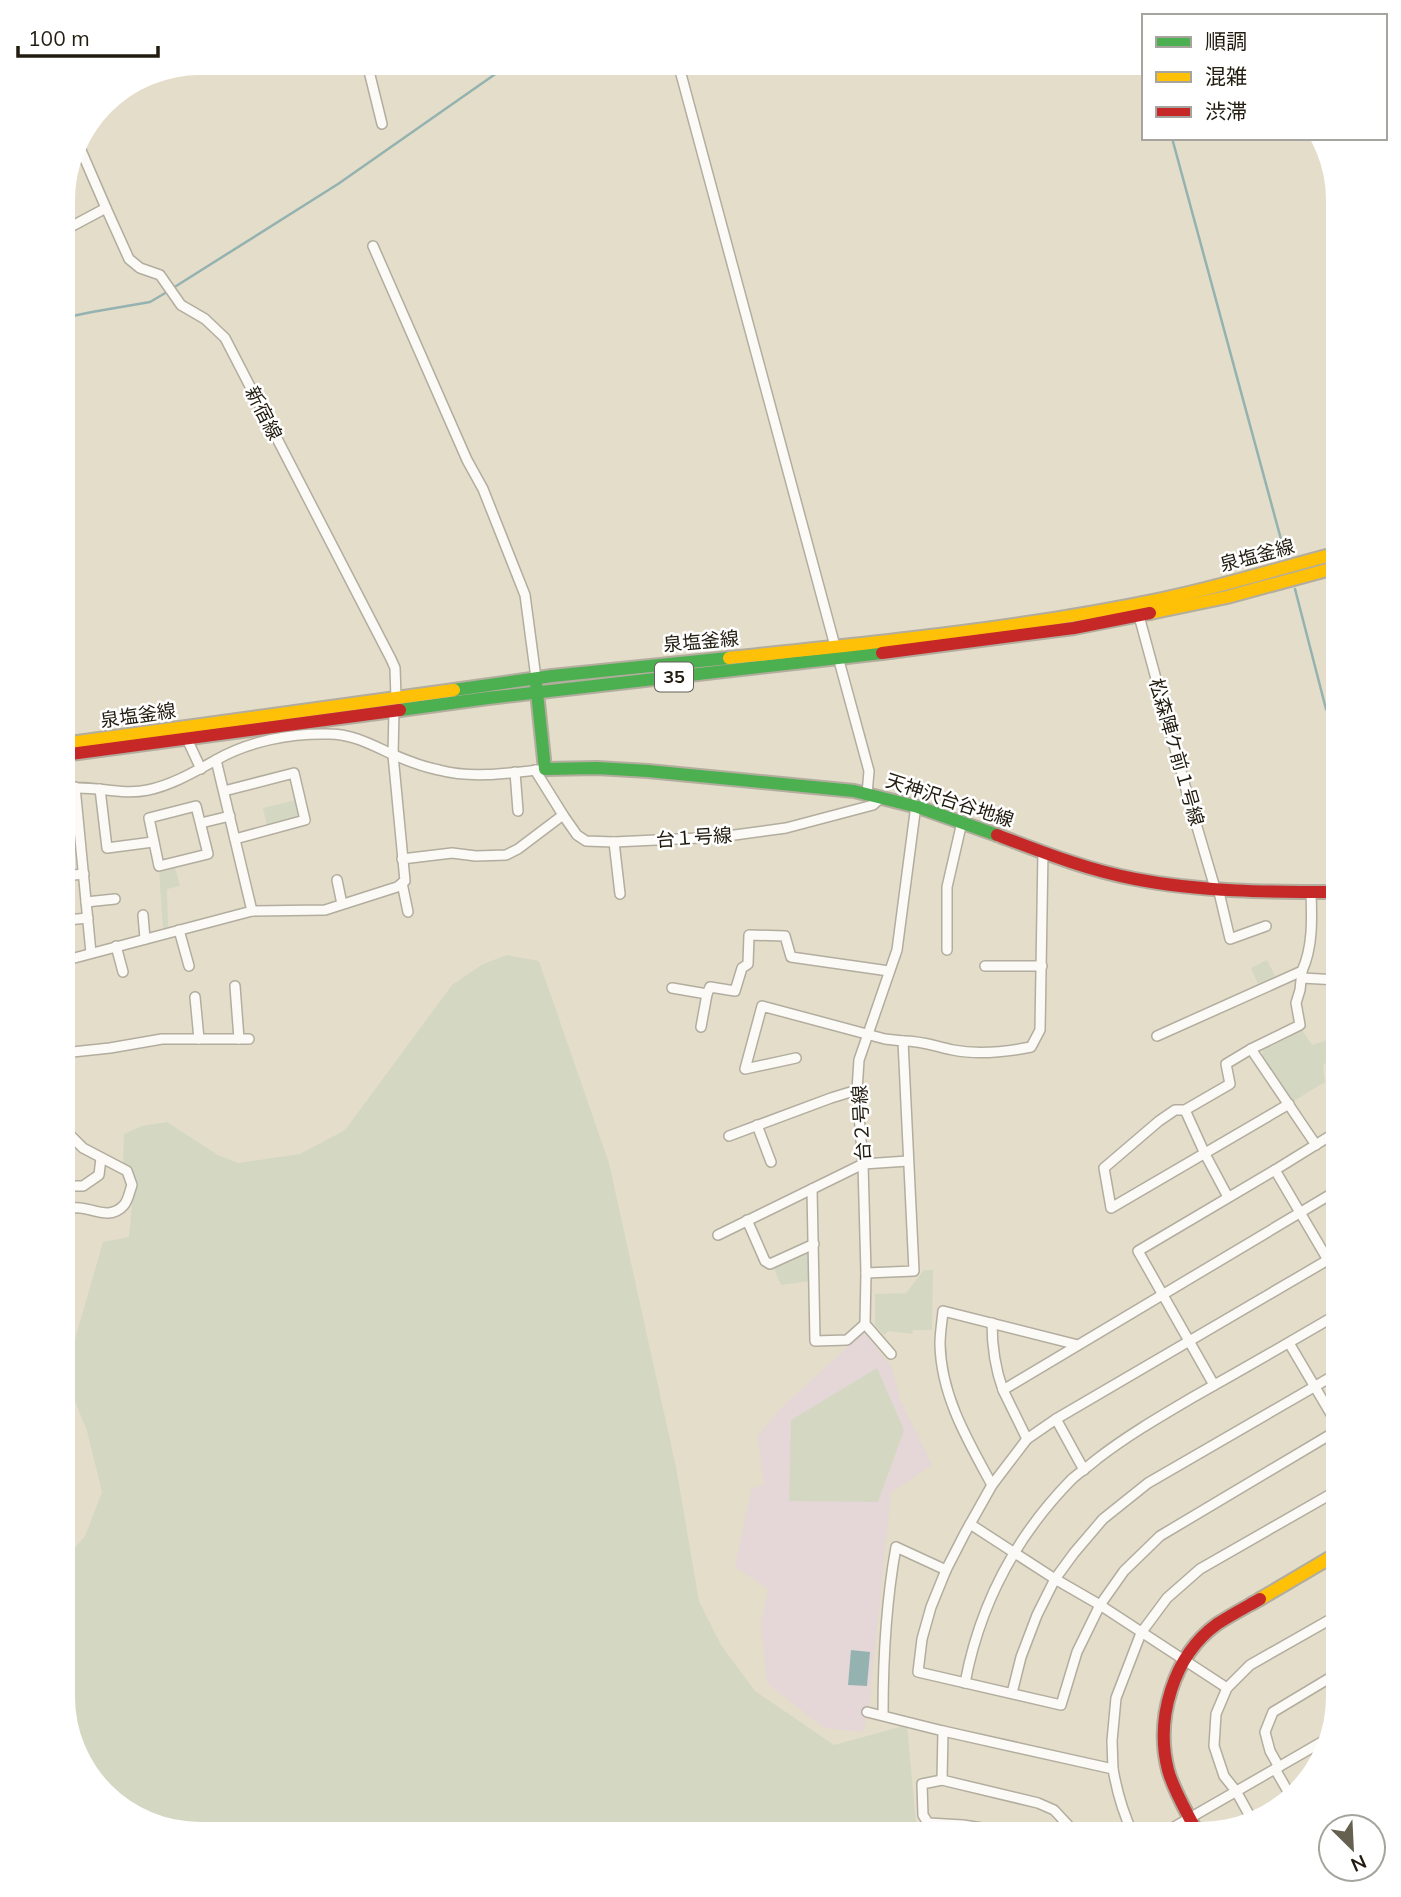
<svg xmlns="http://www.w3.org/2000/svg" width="1401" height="1897" viewBox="0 0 1401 1897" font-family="Mulish,'Noto Sans JP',sans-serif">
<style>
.education{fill:#e5d7d7}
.green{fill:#d4d8c2}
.water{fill:#94b3b0}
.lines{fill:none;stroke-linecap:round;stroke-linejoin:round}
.stream{stroke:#94b3b0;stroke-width:2.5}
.street-casing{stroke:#b2ad9e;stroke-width:12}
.fast-casing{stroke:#b2ad9e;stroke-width:16}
.slow-casing{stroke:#b2ad9e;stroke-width:16}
.jam-casing{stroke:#b2ad9e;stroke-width:16}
.street{stroke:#fbfaf7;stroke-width:9}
.fast{stroke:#4caf50;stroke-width:12}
.slow{stroke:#ffc107;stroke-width:12}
.jam{stroke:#c62828;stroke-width:12}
.labels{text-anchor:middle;stroke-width:5;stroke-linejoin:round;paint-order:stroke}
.shield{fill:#fff;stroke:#646057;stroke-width:2}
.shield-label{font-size:18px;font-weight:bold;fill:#211c0f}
.street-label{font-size:19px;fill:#211c0f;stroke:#fff}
</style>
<rect width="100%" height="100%" fill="#e4ddca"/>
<path class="education" d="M864,1332l28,36 8,32 32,65 -41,27 -22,214 -6,26 -39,-4 -57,-45 -6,-59 7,-35 -33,-22 17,-79 12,-3 -6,-49 21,-26z"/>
<g class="green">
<path d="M296,800l3,13 -4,5 -28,8 -4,-18z"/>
<path d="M175,867l5,19 -13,3 1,38 -5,1 -4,-57z"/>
<path d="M507,955l32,6 70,202 67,304 23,134 22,44 34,46 79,54 73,-20 10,109h-725l-61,-19 -49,-49 -19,-69v-136l22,-25 17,-44 -15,-61 -19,-47 5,-38 30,-104 26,-5 5,-54 -2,-12 -9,-7 1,-30 18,-8 25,-4 51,33 20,8 62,-9 45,-24 107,-145 31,-21z"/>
<path d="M1267,960l8,16 -17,8 -7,-16z"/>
<path d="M1302,1030l10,15 19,-6 4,21 -12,4 2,18 -33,20 -30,-46 1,-7z"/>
<path d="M810,1249v32l-29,4 -8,-19z"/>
<path d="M924,1270h9l-1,60h-19l-1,4 -23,-3 -5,4 -9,-10v-31l31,-1z"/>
<path d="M877,1368l27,62 -26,72 -89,-1 2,-81z"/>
</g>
<path class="water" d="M851,1650l19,2 -3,34 -19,-1z"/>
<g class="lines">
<g class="stream">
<path d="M1172,138l113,416"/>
<path d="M173,288l165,-104 173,-121"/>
<path d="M63,318l29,-6 58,-10 17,-10"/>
<path d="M1295,589l31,120 12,12"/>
</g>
<g class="street-casing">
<g id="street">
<path d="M367,63l15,61"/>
<path d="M678,63l157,583"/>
<path d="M77,141l29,67"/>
<path d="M63,231l43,-23 23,51 11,9 20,7 21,30 24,14 20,19 166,321 4,9 1,30"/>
<path d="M373,246l94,214 16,29 42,106 11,83"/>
<path d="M1139,616l48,177 28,95"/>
<path d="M838,657l31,114 -2,23"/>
<path d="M187,739l14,30"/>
<path d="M216,760l36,151"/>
<path d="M535,770l28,45 14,20 9,6 28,1 106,-5 66,-9 87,-23 9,-8"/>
<path d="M515,772l3,39"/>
<path d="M75,787l16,166"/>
<path d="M63,789c29,-5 56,7 85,1 24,-5 46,-18 68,-30 33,-19 75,-27 113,-26 24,0 43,11 65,21 14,6 30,12 45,15 33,9 72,3 106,-1"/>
<path d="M100,789l7,59 46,-6"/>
<path d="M224,791l70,-18 11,47 -70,19"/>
<path d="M196,806l12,48 -49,12 -10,-48z"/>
<path d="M201,823l29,-7"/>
<path d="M614,842l6,52"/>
<path d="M402,859l50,-6 24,3 30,-1 12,-6 45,-34"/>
<path d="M63,876l21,-2"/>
<path d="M337,880l5,24"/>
<path d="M402,883l6,29"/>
<path d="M1218,888l12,51 36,-13"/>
<path d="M86,902l29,-3"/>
<path d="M143,915l2,24"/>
<path d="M67,920l21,-2"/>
<path d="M179,930l10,36"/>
<path d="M116,946l7,26"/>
<path d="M947,950v-63l15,-65"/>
<path d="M63,961l189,-50 73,-1 72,-23 8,-6 -12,-126 1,-44"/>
<path d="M985,966h57"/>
<path d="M1302,978l36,2"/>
<path d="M235,986l4,53"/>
<path d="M672,988l35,6 3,-7 25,4 7,-23 6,-4 1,-29 36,1 6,21 98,14"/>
<path d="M195,997l4,42"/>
<path d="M701,1027l6,-33"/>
<path d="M1157,1036l145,-65c11,-24 10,-52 9,-79"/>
<path d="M903,1041c20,0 31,5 50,9 25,5 53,2 78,-3l9,-17 3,-179"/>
<path d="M1251,1049l65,96"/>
<path d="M63,1053l47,-5 52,-9h87"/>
<path d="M796,1058l-51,11 17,-63 123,33 18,2 11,230 -48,2"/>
<path d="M1289,1104l-178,104 -7,-40 55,-47 16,-11h10l45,-26 -4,-20 25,-15 49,-24 -4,-22 4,-13 2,-19"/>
<path d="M1185,1110l20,44 23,43"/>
<path d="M757,1125l14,37"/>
<path d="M729,1136l102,-38 26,-8"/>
<path d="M1275,1170l63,107"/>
<path d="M63,1186h20l16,-11 2,-17"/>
<path d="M812,1189l3,152 32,-1 18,-16"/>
<path d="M63,1215c15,-21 42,12 61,-10 4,-4 6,-15 8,-20l-5,-14 -44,-23 -13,-13 -7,-11"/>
<path d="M747,1220l18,41 5,3 44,-20"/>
<path d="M718,1235l145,-71 45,-3"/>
<path d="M992,1323c0,24 3,45 11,67"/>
<path d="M1289,1343l49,83"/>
<path d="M891,1354l-26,-30 1,-51 -3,-109 -6,-74 2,-30 38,-110 19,-145"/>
<path d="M1214,1385l-76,-134 137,-81 63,-39"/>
<path d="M1056,1419l28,51"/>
<path d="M1338,1430l-178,106 -36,35 -24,34 -23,47 -16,53 -143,-33 4,-33 9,-32 15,-37 19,-37 27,-48 35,-46 29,-20 282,-165"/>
<path d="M1027,1439l-24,-49 335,-200"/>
<path d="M992,1485c-24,-44 -51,-89 -52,-141 0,-11 2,-22 3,-33l135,34"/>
<path d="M970,1524l85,55 45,26 127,83"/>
<path d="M965,1683c15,-80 50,-146 107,-204 8,-7 17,-13 25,-20 31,-24 64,-43 98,-63 48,-27 95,-54 143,-82"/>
<path d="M1012,1693l9,-36 16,-42 18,-36 19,-26 29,-34 45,-36 190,-110"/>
<path d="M867,1712l76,19 -1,49"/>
<path d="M883,1715c0,-56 3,-113 13,-168l50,23"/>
<path d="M943,1731l170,38c4,23 10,44 20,65"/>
<path d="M1279,1767l-9,-16 -5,-19 8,-20 65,-39"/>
<path d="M1113,1769l-1,-28 4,-43 25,-65 26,-35 33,-29 138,-79"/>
<path d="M1275,1769l15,26"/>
<path d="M1252,1820l-16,-29 -12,-15 -10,-30 2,-32 11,-26 23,-23 88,-50"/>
<path d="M1021,1834l-58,-9 -35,-2 -5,-8 -1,-31 20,-4 96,23 16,7 14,15 4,9"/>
<path d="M1162,1834l165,-95"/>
</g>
</g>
<g class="fast-casing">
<g id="fast">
<path d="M536,683l9,86 52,-1 51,3 206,20 64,16 79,28"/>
<path d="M454,690l98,-14 177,-18"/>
<path d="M400,710l88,-12 394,-45"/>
</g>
</g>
<g class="slow-casing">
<g id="slow">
<path d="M1150,613l77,-16 111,-30"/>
<path d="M729,658c145,-15 290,-29 433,-59 59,-12 118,-31 176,-46"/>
<path d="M63,744l391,-54"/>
<path d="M1260,1599l78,-46"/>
</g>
</g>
<g class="jam-casing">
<g id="jam">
<path d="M882,653l192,-25 76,-15"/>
<path d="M63,755l337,-45"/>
<path d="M997,835c45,17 90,35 138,44 66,13 135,13 203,13"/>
<path d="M1198,1834c-10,-20 -24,-42 -30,-64 -13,-51 5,-114 49,-146 14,-9 29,-17 43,-25"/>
</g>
</g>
<use href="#street" class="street"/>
<use href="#fast" class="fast"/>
<use href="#slow" class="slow"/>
<use href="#jam" class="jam"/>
</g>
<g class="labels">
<rect class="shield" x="655" y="662.5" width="38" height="29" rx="5"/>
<g class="shield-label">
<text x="674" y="683">35</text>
</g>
<g class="street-label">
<text transform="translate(264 413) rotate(63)" y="7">新宿線</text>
<text transform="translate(1257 555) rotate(-15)" y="7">泉塩釜線</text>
<text transform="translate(701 641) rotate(-5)" y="7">泉塩釜線</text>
<text transform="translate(138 715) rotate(-8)" y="7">泉塩釜線</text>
<text transform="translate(1177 752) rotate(74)" y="7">松森陣ケ前１号線</text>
<text transform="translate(950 800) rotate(18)" y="7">天神沢台谷地線</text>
<text transform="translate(694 837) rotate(-4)" y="7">台１号線</text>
<text transform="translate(861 1123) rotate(-93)" y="7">台２号線</text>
</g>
</g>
<path d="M0 0H1401V1897H0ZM200 75H1201A125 125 0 0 1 1326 200V1697A125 125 0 0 1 1201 1822H200A125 125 0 0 1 75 1697V200A125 125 0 0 1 200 75Z" fill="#fff" fill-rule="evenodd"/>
<rect x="1142" y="14" width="245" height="126" fill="#ffffff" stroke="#a6a49f" stroke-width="2"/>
<rect x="1156" y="37" width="35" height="10" fill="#4caf50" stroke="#a6a49f" stroke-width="2"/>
<text x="1205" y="49" font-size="21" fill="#211c0f">順調</text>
<rect x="1156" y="72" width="35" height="10" fill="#ffc107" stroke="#a6a49f" stroke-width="2"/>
<text x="1205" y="84" font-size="21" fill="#211c0f">混雑</text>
<rect x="1156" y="107" width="35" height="10" fill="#c62828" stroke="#a6a49f" stroke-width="2"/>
<text x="1205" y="119" font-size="21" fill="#211c0f">渋滞</text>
<g transform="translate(1352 1848) rotate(156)"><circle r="33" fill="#ffffff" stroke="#a6a49f" stroke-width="2"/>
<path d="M0-5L12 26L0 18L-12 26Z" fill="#656050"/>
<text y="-10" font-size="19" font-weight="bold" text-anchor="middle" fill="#211c0f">N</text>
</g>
<path d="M18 46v10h140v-10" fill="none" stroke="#211c0f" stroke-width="3.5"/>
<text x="28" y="46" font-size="21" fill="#211c0f" stroke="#ffffff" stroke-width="5" paint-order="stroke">100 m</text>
</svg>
